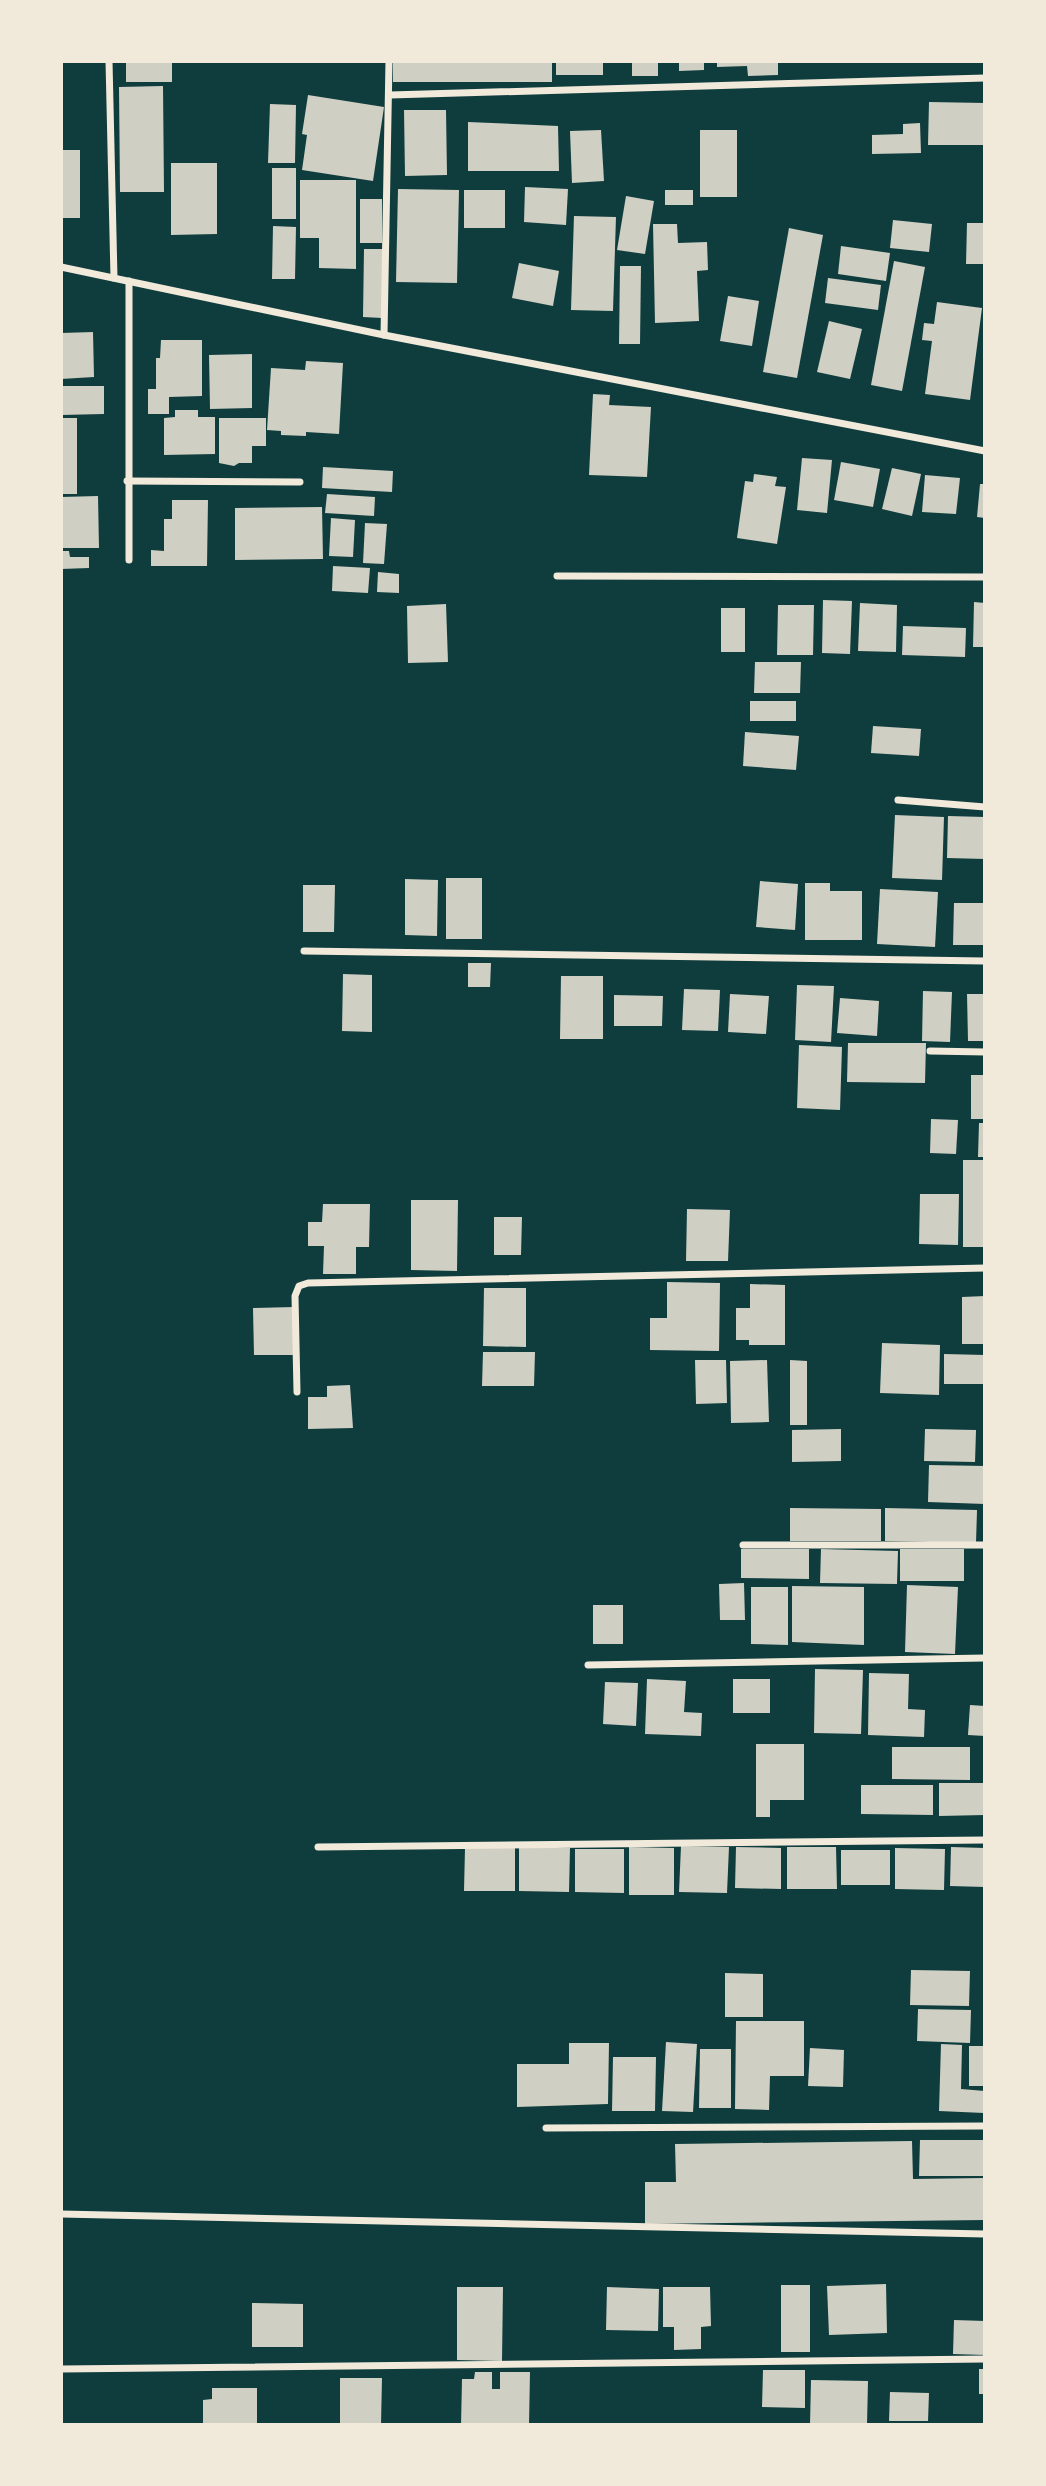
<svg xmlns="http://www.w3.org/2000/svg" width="1046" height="2486" viewBox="0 0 1046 2486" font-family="'IBM Plex Sans',sans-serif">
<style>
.building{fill:#cfcfc3}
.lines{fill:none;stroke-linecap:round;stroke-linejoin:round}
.minor{stroke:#f1e9da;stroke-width:7}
</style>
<rect width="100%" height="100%" fill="#0f3d3e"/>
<g class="building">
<rect x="126" y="61" width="46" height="21"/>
<rect x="393" y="61" width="159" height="21"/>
<rect x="556" y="61" width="47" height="14"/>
<rect x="632" y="61" width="26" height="15"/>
<path d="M679,61h25v9l-25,1z"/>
<path d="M717,61h61v14l-30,1 -1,-10 -30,1z"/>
<path d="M163,86l1,106h-44l-1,-105z"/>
<path d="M308,95l76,12 -11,74 -71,-11 5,-35 -5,-1z"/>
<path d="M929,102l56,1v42h-57z"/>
<path d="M270,104l26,1 -1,58h-27z"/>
<path d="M404,110h42l1,65 -42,1z"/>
<path d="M468,122l90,4 1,45h-91z"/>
<path d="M920,123l1,30 -49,1v-19l31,-1v-10z"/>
<path d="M601,130l3,51 -32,2 -2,-52z"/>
<rect x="700" y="130" width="37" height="67"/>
<rect x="61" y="150" width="19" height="68"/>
<path d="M171,163h46v71l-46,1z"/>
<rect x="272" y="168" width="24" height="51"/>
<path d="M300,180h56v89l-37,-1v-30h-19z"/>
<path d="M525,187l43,2 -2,36 -42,-3z"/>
<path d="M398,189l61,1 -2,93 -61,-1z"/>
<rect x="464" y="190" width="41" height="38"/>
<rect x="665" y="190" width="28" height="15"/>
<path d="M626,196l28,5 -9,53 -28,-4z"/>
<rect x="360" y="199" width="22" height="44"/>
<path d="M574,216l42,1 -3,94 -42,-1z"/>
<path d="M893,220l39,4 -3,28 -39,-4z"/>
<path d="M967,223h18v41h-19z"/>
<path d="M653,224h24l1,19 29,-1 1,28 -11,1 2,50 -44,2z"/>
<path d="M273,226l23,1 -1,52h-23z"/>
<path d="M789,228l34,7 -26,143 -34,-6z"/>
<path d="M841,246l49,7 -4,28 -48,-7z"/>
<path d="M364,249h19l-1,69 -19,-1z"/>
<path d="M894,261l31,6 -23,124 -31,-6z"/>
<path d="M519,263l40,8 -6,35 -41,-8z"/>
<path d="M620,266h21l-1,78h-21z"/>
<path d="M828,278l53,7 -3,25 -53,-7z"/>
<path d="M728,296l31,5 -7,45 -32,-5z"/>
<path d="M937,302l45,6 -12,92 -45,-6 7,-53 -10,-1 2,-17 10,1z"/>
<path d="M829,321l33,8 -12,50 -33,-7z"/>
<path d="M93,332l1,45 -33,2v-46z"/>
<path d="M161,340h41v56l-33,1v17h-21v-25h8v-31h4z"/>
<path d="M252,354v54l-42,1 -1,-54z"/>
<path d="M306,361l37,2 -4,71 -33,-2v4l-25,-1v-4l-14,-1 4,-62 34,2z"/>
<path d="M61,386h43v28l-43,1z"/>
<path d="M593,394l17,1 -1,10 42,2 -4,70 -58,-2z"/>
<path d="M175,410h23v7h17v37l-51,1v-37l11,-1z"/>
<rect x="61" y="418" width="16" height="76"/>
<path d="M219,418h47v28h-14v17h-13l-5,3 -15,-3z"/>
<path d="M802,458l30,2 -5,53 -30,-3z"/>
<path d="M841,462l39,7 -7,38 -39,-7z"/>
<path d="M323,467l70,4 -1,21 -70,-4z"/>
<path d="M892,468l29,6 -9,42 -30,-7z"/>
<path d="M754,474l23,3 -2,9 11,1 -9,57 -40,-6 8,-57 8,1z"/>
<path d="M925,475l35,3 -4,36 -34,-2z"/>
<path d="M980,484h5v34l-8,-1z"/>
<path d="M327,494l48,3 -1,19 -49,-3z"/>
<path d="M98,496l1,52h-38v-51z"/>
<path d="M172,500h36l-1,66h-56v-16l13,1v-32h8z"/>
<path d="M322,507l1,52 -88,1v-52z"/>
<path d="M331,518l24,2 -2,37 -24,-1z"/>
<path d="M365,523l22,1 -3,40 -21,-1z"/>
<path d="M61,551h8l1,6h19v11l-28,1z"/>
<path d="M333,566l37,2 -2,25 -36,-2z"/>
<path d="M378,572l21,2v19l-22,-1z"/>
<path d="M823,600l29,1 -2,53 -28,-1z"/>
<path d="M974,602l11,1v44h-12z"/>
<path d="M860,603l37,2 -1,47 -38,-1z"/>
<path d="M446,604l2,58 -40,1 -1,-57z"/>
<path d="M778,605h36l-1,50h-36z"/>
<rect x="721" y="608" width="24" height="44"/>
<path d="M903,626l63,2 -1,29 -63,-2z"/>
<path d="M755,662h46l-1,31h-46z"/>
<rect x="750" y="701" width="46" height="20"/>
<path d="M873,726l48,3 -2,27 -48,-3z"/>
<path d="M745,732l54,4 -3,34 -53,-4z"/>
<path d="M895,815l49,2 -2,63 -50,-2z"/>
<path d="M948,816l37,1v42l-38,-1z"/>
<rect x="446" y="878" width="36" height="61"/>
<path d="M405,879l33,1 -1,56 -32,-1z"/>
<path d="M760,881l38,3 -3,46 -39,-3z"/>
<path d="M805,883h25v8h32v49h-57z"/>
<path d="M303,885h32l-1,47h-31z"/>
<path d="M880,889l58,3 -3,55 -58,-3z"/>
<path d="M954,903h31v42h-32z"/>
<path d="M468,963h23l-1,24h-22z"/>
<path d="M343,974l29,1v57l-30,-1z"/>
<path d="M561,976h42v63h-43z"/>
<path d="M797,985l37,1 -3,56 -36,-2z"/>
<path d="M684,989l36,1 -2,41 -36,-1z"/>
<path d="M923,991l29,1 -2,50 -28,-1z"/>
<path d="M730,994l39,2 -3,38 -38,-2z"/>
<path d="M967,994h18v47h-17z"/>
<path d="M614,995l49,1 -1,30h-48z"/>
<path d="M840,998l39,3 -2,35 -40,-3z"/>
<path d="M848,1043h78l-1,40 -78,-1z"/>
<path d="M799,1045l43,2 -2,63 -43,-2z"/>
<rect x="971" y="1075" width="14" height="44"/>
<path d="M931,1119l27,1 -2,34 -26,-1z"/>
<path d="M979,1123h6v34h-7z"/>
<rect x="963" y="1160" width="22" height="87"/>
<path d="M920,1194h39l-1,51 -39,-1z"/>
<path d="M411,1200h47l-1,71 -46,-1z"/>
<path d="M323,1204h47l-1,43h-13v27h-33l1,-28h-16v-24h14z"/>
<path d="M687,1209l43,1 -2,51h-42z"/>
<path d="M494,1217h28l-1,38h-27z"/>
<path d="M667,1282l53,1 -1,68 -69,-1v-32h17z"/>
<path d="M750,1284l35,1v60h-36v-5h-13v-32h14z"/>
<path d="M484,1288h42v59l-43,-1z"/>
<path d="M985,1296v48h-23v-47z"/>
<path d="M294,1307v48h-40l-1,-47z"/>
<path d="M882,1343l58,2 -1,50 -59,-2z"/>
<path d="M483,1352h52l-1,34h-52z"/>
<path d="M944,1354l41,1v29h-41z"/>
<path d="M695,1360h31l1,43 -31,1z"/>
<path d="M767,1360l2,62 -38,1 -1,-62z"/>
<path d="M790,1360l17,1v64h-17z"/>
<path d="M350,1385l3,43 -45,1v-32h19v-11z"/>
<path d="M841,1429v32l-49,1v-32z"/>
<path d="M925,1429l51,1 -1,32 -51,-1z"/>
<path d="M929,1465l56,1v38l-57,-2z"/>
<path d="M790,1508l91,1v32h-91z"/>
<path d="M885,1508l92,2 -1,33 -91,-2z"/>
<path d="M741,1549h68v30l-68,-1z"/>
<path d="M821,1549l77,2 -1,33 -77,-1z"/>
<rect x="900" y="1549" width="64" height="32"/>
<path d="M744,1583l1,37h-25l-1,-36z"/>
<path d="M907,1585l51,2 -3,67 -50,-2z"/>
<path d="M792,1586l72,1v58l-72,-3z"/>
<path d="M751,1587h37v58l-37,-1z"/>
<rect x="593" y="1605" width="30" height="39"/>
<path d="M815,1669l48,1 -2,64 -47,-1z"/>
<path d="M869,1673l40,1 -1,35 17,1 -1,27 -56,-2z"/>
<path d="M647,1679l39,2 -2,31 18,1 -1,23 -56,-2z"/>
<rect x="733" y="1679" width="37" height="34"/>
<path d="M605,1682l33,1 -2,43 -33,-2z"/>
<path d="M970,1705l15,1v30l-17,-1z"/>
<path d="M756,1744h48v56h-34v17h-14z"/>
<path d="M892,1747h78v33l-78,-1z"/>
<path d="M939,1783h46v32l-46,1z"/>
<path d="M861,1785h72v30l-72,-1z"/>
<path d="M681,1846l48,1 -2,46 -48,-1z"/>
<path d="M629,1847l45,1v47h-45z"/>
<path d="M736,1847l45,1v41l-46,-1z"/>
<path d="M787,1847h49l1,42h-50z"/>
<path d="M951,1847l34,1v39l-35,-1z"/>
<path d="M465,1848h50v43h-51z"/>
<path d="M519,1848h51l-1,44 -50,-1z"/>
<path d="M895,1848l50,1 -1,41 -49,-1z"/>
<path d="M575,1849h49v44l-49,-1z"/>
<rect x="841" y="1850" width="49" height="35"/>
<path d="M911,1970l59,1 -1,35 -59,-1z"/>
<path d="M725,1973l38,1v43h-38z"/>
<path d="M918,2009l53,1 -1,33 -53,-2z"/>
<path d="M736,2021h68v55h-34l-1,34 -34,-1z"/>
<path d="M666,2042l31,2 -4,68 -31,-1z"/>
<path d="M569,2043h40l-1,61 -91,3v-43h52z"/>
<path d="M941,2044l21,1 -1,44 24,2 -1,22 -45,-2z"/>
<rect x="969" y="2046" width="16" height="40"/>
<path d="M810,2048l34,2 -1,37 -35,-1z"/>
<path d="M700,2049h31v59h-32z"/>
<path d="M613,2057h43l-1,54h-43z"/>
<path d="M920,2140h65v36h-66z"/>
<path d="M912,2141l1,38 72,-1v42l-340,4v-42h31l-1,-38z"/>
<path d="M886,2284l1,49 -58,2 -2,-49z"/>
<rect x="781" y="2285" width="29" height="67"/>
<path d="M457,2287h46l-1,74 -45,-1z"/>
<path d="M607,2287l52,2 -1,42 -52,-1z"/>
<path d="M663,2287h47l1,39 -10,1v22l-27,1v-23h-11z"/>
<path d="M252,2303l51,1v43h-51z"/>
<path d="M954,2320l31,1v34l-32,-1z"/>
<rect x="979" y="2369" width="6" height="25"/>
<path d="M763,2370h42v38l-43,-1z"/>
<path d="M475,2372h17v17h8v-17h30l-1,53h-68l1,-46h12z"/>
<path d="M340,2378h42l-1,47h-41z"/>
<path d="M811,2380l57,1 -1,44h-57z"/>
<path d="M212,2388h45v37h-54v-25l9,-1z"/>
<path d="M890,2392l39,1 -1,28h-39z"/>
</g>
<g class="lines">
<g class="minor">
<path d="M109,61l5,217"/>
<path d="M390,95l595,-17"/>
<path d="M61,267l323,68 601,116"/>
<path d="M129,281v279"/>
<path d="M384,335l5,-274"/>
<path d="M127,481l173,1"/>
<path d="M557,576l428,1"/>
<path d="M898,800l87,7"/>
<path d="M304,951l681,10"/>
<path d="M930,1051l55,1"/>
<path d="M297,1392l-2,-96 4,-10 9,-3 677,-15"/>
<path d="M743,1545h242"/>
<path d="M588,1665l397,-7"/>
<path d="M318,1847l667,-7"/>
<path d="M546,2128l439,-2"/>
<path d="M61,2214l924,20"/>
<path d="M61,2369l924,-10"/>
</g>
</g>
<rect width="1046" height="2486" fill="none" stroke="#f1e9da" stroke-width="126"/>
</svg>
